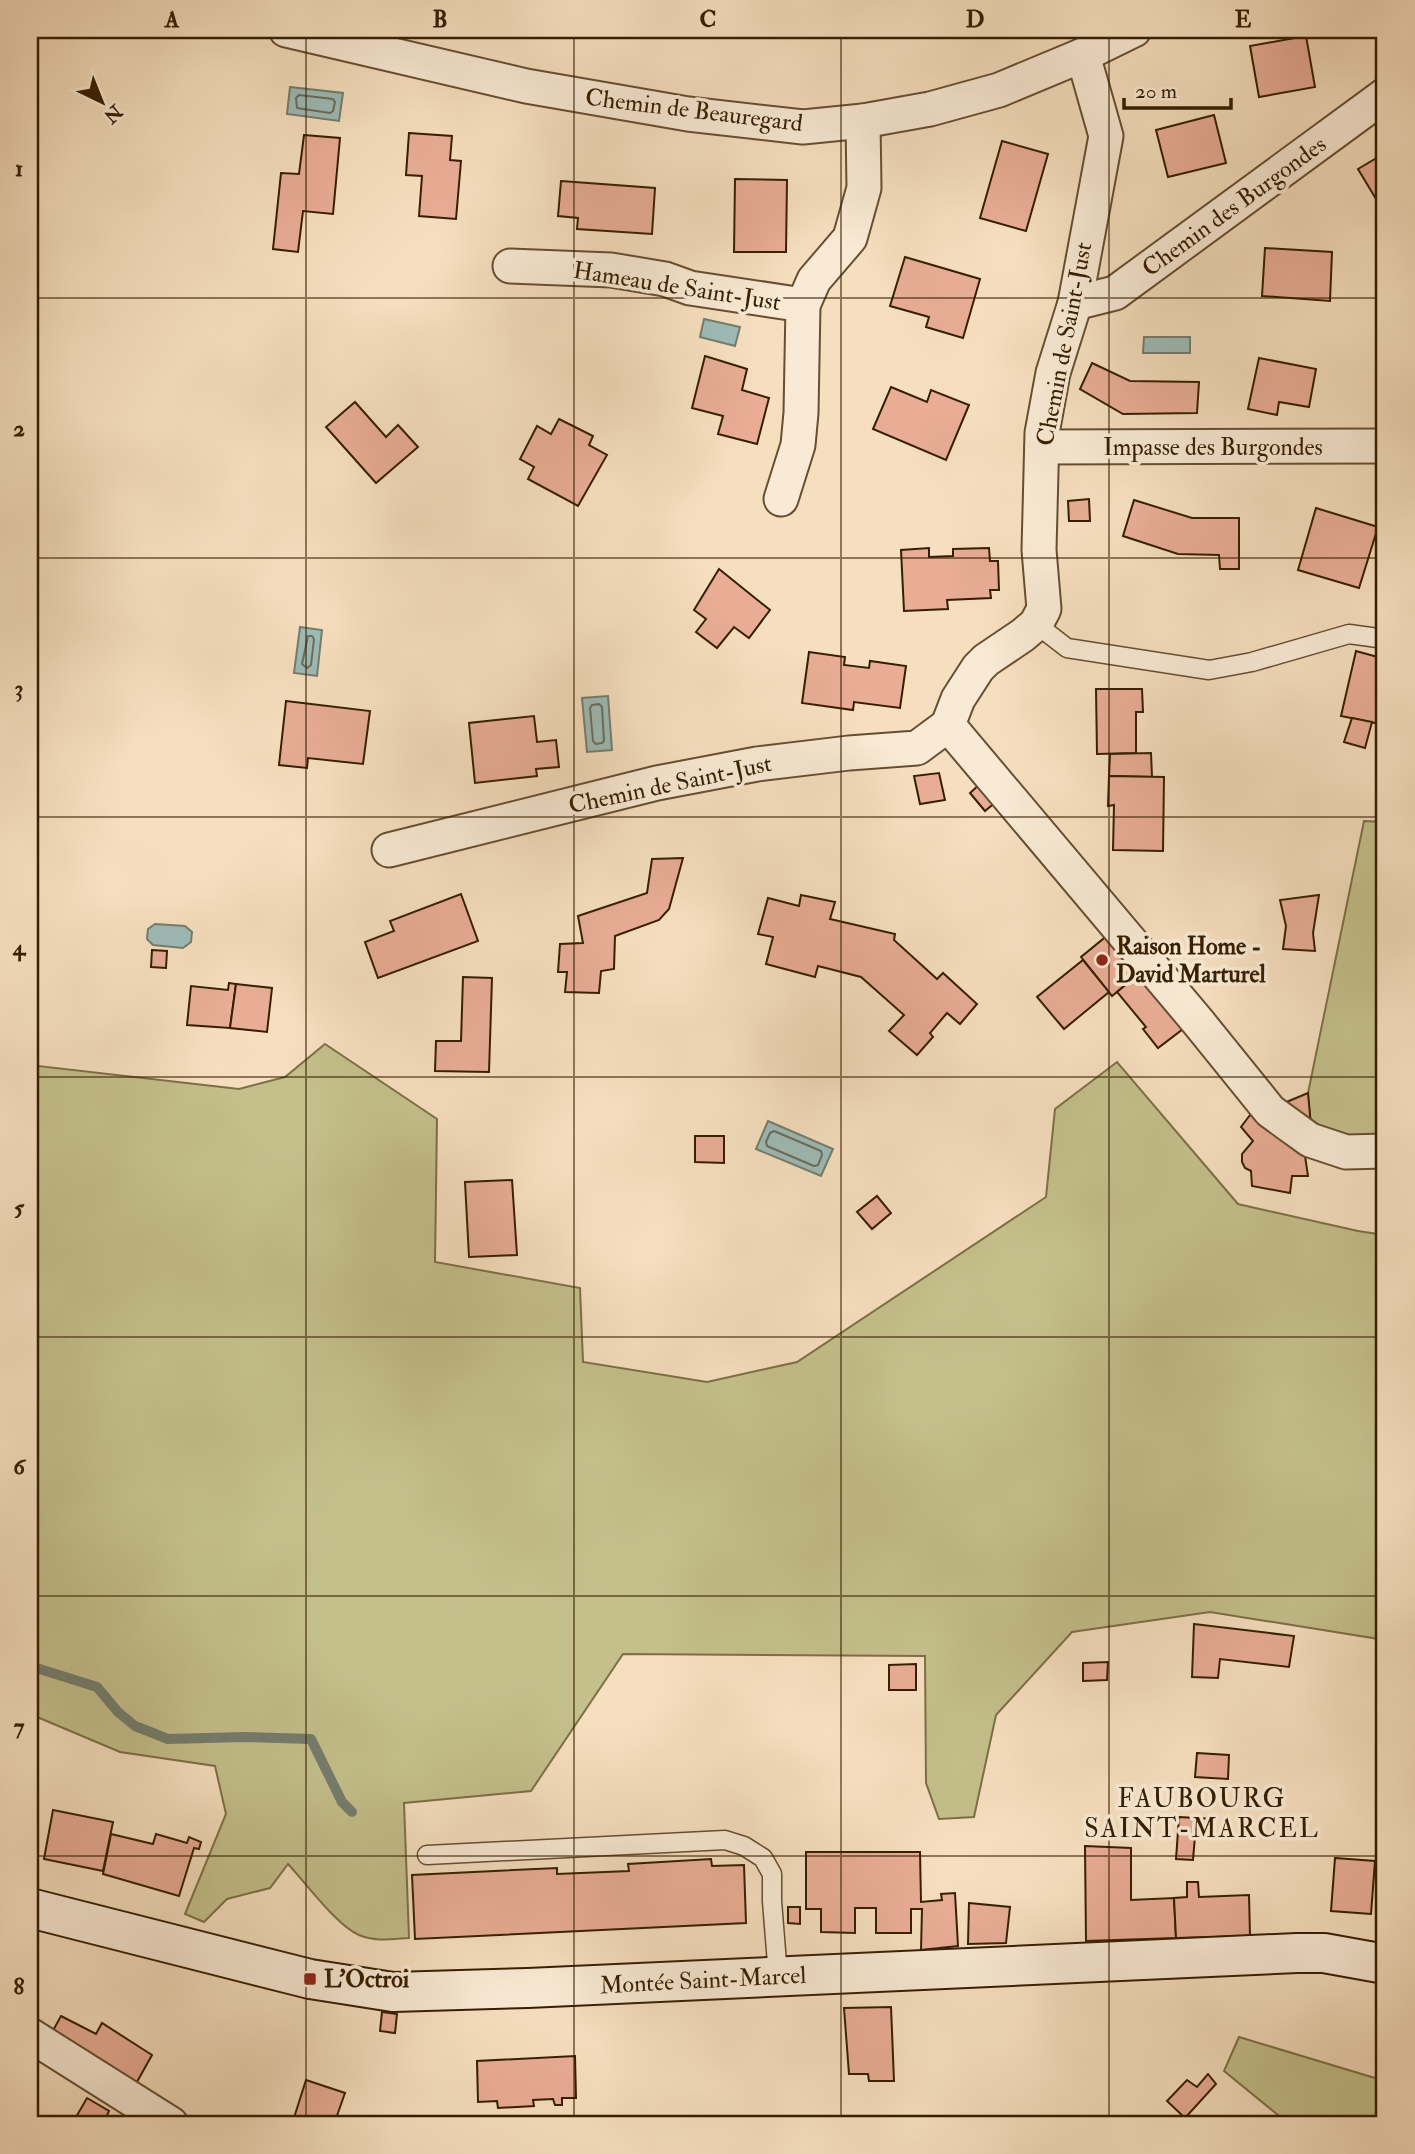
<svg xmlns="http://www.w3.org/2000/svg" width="1415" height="2154" viewBox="0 0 1415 2154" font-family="'IM FELL Double Pica',serif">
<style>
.green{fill:#c4c08c;stroke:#7d6f46;stroke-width:2}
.water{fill:#9ebcb8;stroke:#747d6e;stroke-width:2}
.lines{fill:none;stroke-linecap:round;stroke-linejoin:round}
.shore{stroke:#6a6d5c;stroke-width:2}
.stream{stroke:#747d6e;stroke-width:10}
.building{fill:#e9ad96;stroke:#361e00;stroke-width:2}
.lane-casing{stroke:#664e30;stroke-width:21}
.street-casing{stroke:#664e30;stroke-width:37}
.secondary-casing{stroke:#361e00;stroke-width:42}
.lane{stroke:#f9ead5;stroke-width:18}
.street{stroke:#f9ead5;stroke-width:33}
.secondary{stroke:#f9ead5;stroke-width:38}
.grid{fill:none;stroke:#361e00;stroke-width:2;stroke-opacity:0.55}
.poi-dot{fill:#8f2418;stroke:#f9ead5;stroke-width:2.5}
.labels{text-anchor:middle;stroke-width:7;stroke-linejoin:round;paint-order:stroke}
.street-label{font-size:24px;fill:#361e00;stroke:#f9ead5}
.poi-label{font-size:24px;font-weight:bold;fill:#361e00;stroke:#f9ead5;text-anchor:start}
.neighbourhood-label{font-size:26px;letter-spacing:2px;fill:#361e00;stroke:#f9ead5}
.neatline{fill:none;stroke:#361e00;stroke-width:2.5}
.grid-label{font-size:23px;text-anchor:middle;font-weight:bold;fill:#361e00}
</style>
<rect width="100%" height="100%" fill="#f6dfbf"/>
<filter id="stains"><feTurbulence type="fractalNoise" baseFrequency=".00286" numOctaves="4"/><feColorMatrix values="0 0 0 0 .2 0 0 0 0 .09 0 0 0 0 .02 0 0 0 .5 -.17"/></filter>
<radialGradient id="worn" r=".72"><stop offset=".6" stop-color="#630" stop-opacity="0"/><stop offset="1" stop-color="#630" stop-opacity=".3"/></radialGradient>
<g class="green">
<path d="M1364,821l21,1v312l-23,6 -51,-14 -3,-33z"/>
<path d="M325,1044l112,75 -2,143 145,26 3,74 124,20 90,-20 249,-165 9,-88 62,-47 121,142 120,27 27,4v405l-175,-28 -138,20 -76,83 -22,102 -35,2 -13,-36 -1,-127 -302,-2 -92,137 -127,12 5,135c-17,1 -34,4 -50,-3 -22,-9 -54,-53 -71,-71l-18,24 -43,11 -23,23 -19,-8 41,-100 -11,-48 -95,-14 -90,-38v-649l209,24 46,-12z"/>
<path d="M1239,2037l146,44v43h-96l-65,-53z"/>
</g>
<g class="water">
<path d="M290,87l53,6 -4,28 -52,-7z"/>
<path d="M704,319l36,8 -5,19 -35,-9z"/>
<path d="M1144,337h46v16h-47z"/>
<path d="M300,627l22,3 -5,46 -23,-3z"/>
<path d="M608,696l4,54 -25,2 -5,-54z"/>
<path d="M155,924l30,2 7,6 -1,10 -8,6 -30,-3 -6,-6 1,-10z"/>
<path d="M768,1121l65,28 -12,27 -65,-27z"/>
</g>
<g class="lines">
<g class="shore">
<path d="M299,95l34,4 2,3 -2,9 -3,2 -33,-5 -1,-10z"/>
<path d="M308,636h4l2,3 -3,26 -4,3 -5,-4z"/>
<path d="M599,704l3,3 2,34 -2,2 -6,1 -3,-3 -3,-33 2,-3z"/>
<path d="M774,1131l47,20 1,4 -4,10 -4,1 -47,-20 -1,-4 4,-9z"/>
</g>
<path class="stream" d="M30,1666l67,21 21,25 17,14 33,13 76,-2 67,2 31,63 10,10"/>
</g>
<g class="building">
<path d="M1306,36l9,51 -56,10 -9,-51z"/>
<path d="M1214,115l12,48 -58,14 -12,-47z"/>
<path d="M409,133l43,3 -2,24 11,1 -5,58 -37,-3 3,-40 -16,-1z"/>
<path d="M304,135l36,3 -7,76 -30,-3 -5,41 -25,-3 8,-76 18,1z"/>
<path d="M1002,141l46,13 -22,77 -46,-13z"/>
<path d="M1385,153v61l-27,-45z"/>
<path d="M735,179l52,1 -1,72h-52z"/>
<path d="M561,181l94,7 -3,46 -75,-5 1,-11 -20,-2z"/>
<path d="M1265,248l67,4 -2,49 -68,-5z"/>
<path d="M905,257l75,22 -17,59 -37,-11 3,-10 -39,-11z"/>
<path d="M705,356l42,13 -5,21 27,8 -12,46 -39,-10 5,-18 -31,-8z"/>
<path d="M1259,358l57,11 -7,38 -30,-5 -2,13 -29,-6z"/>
<path d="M1092,363l38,18 69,1 -2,31 -74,1 -43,-25z"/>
<path d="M891,387l36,15 4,-12 38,15 -23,55 -73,-31z"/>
<path d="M355,402l31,35 12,-12 20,22 -42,36 -50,-56z"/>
<path d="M559,419l34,17 -4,9 18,10 -29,51 -50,-27 6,-12 -14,-8 17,-33 14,8z"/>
<path d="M1089,499l1,22h-21l-1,-20z"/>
<path d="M1134,500l58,18h47v51h-19l-1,-14 -41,-1 -55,-18z"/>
<path d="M1316,508l62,19 -19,61 -61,-18z"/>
<path d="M929,548v9l24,-1v-7l36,-1 1,13h8l1,29h-9l1,8 -44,2 1,9 -44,2 -3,-61z"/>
<path d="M719,569l51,41 -21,28 -15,-11 -17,21 -21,-16 10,-13 -12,-9z"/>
<path d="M1356,651l29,8v48l-5,17 -39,-8z"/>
<path d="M809,652l36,5 -1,8 25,3 1,-7 36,5 -6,42 -46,-6 -1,8 -51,-7z"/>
<path d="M1096,689h46l1,23h-7v41l-39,1z"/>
<path d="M286,701l84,10 -7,53 -55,-6 -1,10 -28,-3z"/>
<path d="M534,716l3,26 19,-2 3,27 -23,2 1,7 -62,7 -6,-60z"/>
<path d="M1352,718l20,4 -7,26 -21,-6z"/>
<path d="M1151,753l1,24 -43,-1 1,-22z"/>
<path d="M939,773l6,27 -25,4 -6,-28z"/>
<path d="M1109,776l55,1 -1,74 -50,-1 1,-45 -6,1z"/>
<path d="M981,783l16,18 -12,10 -15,-18z"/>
<path d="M683,858l-14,51 -10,11 -44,16 -1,33 -13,2 -2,22 -34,-1 2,-20h-9l2,-28 23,-1 -5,-27 69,-23 5,-34z"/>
<path d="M461,894l17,47 -100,37 -13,-36 29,-11 -4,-10z"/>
<path d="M801,895l34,7 -5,17 65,15 -1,6 43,39 6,-6 34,31 -17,20 -13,-11 -17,20 3,4 -16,18 -28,-24 15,-16 -43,-38 -43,-11 -3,11 -49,-13 7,-27 -15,-3 10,-36 31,8z"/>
<path d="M1319,895l-6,38 2,18 -32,-2 3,-23 -6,-26z"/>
<path d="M1108,935l32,38 -28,23 -31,-39z"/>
<path d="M152,950l15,1 -1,17 -15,-1z"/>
<path d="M1083,960l26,32 -45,37 -27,-32z"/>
<path d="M1140,973l43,56 -25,19 -15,-19 3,-2 -29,-35z"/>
<path d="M463,977l29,1 -3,94 -54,-1 1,-30h25z"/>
<path d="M229,983l7,1 -6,44 -43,-3 4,-39 37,4z"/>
<path d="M236,984l36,4 -5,44 -37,-4z"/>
<path d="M1308,1093l3,33 -34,-20z"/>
<path d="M1250,1115l54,34 4,27h-16l-2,17 -38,-7 -1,-15 -6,-3 -3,-6v-8l11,-13 -12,-14z"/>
<path d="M695,1136h29v27l-29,-1z"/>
<path d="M512,1180l5,75 -48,2 -4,-75z"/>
<path d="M877,1196l14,17 -19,16 -15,-17z"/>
<path d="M1194,1624l100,12 -5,31 -69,-8 -2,19 -26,-1z"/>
<path d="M1108,1662l-1,18 -24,1v-18z"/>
<path d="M916,1664v26h-27v-25z"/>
<path d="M1197,1753l32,2 -1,24 -33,-2z"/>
<path d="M53,1810l60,12 -10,49 -59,-12z"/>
<path d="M1179,1817l34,2 -1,18 -17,-1 -2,24 -17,-1z"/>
<path d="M1385,1824v84h-5z"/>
<path d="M111,1834l42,10 3,-10 31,9 2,-6 12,5 -2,7 -5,-1 -15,48 -76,-22z"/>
<path d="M1085,1846l46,2v52l43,-2 2,40 -90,3z"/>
<path d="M806,1852h114l1,50 21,-2 -1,-6 14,-1 3,53 -37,4 1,-41h-11v24h-35v-25h-21v25l-34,-1v-23h-15z"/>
<path d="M1335,1858l40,3 -4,53 -40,-3z"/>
<path d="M711,1859l1,7 32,-1 2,58 -331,16 -3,-64 145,-7v6l72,-3 -1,-7z"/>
<path d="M1187,1882h11l1,15 50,-2 1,41 -74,2 -2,-40 13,-1z"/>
<path d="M969,1903l41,4 -4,36 -38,1z"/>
<path d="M788,1907h12v17l-12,-1z"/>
<path d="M1385,2005v42l-8,-2z"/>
<path d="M891,2007l3,74h-25l-1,-7h-19l-5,-66z"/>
<path d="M382,2012l15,2 -2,19 -15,-2z"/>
<path d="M61,2016l35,18 6,-11 50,32 -19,34 -83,-53z"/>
<path d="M575,2056l1,42h-14v7h-7l-2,-6 -20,1 1,6 -36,2 -1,-7 -19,1 -1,-41z"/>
<path d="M1208,2074l8,10 -31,34 -18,-17 20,-21 10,7z"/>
<path d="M306,2080l39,13 -11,31h-42z"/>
<path d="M87,2098l22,13 -4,9 7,4h-40z"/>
</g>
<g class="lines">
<g class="lane-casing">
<g id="lane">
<path d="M1036,624l31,24 142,22 43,-8 97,-28 36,5"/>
<path d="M427,1855l298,-15 19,6 19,12 9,16v27l6,75"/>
</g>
</g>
<g class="street-casing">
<g id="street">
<path d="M286,30l240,56 162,28 115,13 60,-6 67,-12 69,-19 84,-35 51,-25"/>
<path d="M510,266l101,4 54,9 25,9 113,17"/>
<path d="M1075,303l40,-10 270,-198"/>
<path d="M1042,447l343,-1"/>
<path d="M781,499l17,-54 3,-32 2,-108 11,-25 36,-42 14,-50 -1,-67"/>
<path d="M948,725l251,298 71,88 40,29 36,12 39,-1"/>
<path d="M389,850l268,-67 100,-19 92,-11 68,-5 31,-23 10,-26 20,-31 8,-8 37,-25 13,-11 8,-15 -5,-59 3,-117 11,-60 22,-70 31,-167 -23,-81"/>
<path d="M30,2035l141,89"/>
</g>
</g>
<g class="secondary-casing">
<path id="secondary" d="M30,1908l280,71 83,13 135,-4 769,-35h27l61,11"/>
</g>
<use href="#lane" class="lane"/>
<use href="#street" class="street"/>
<use href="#secondary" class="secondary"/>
</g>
<path class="grid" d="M306,30v2094M574,30v2094M841,30v2094M1109,30v2094M30,298h1355M30,558h1355M30,817h1355M30,1077h1355M30,1337h1355M30,1596h1355M30,1856h1355"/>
<g class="poi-dot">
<circle cx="1102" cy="960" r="7"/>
<rect x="303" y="1972" width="14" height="14" rx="3.5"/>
</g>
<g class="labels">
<g class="street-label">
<text transform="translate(694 110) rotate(7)" y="8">Chemin de Beauregard</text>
<text transform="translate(1234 206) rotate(-36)" y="8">Chemin des Burgondes</text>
<text transform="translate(677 286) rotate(9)" y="8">Hameau de Saint-Just</text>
<text transform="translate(1064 344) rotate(-79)" y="8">Chemin de Saint-Just</text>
<text x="1213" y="455">Impasse des Burgondes</text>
<text transform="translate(670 784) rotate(-12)" y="8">Chemin de Saint-Just</text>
<text transform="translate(703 1980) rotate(-3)" y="8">Montée Saint-Marcel</text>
</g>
<g class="poi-label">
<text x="1116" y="954">Raison Home -<tspan x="1116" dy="28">David Marturel</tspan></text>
<text x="324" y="1987">L'Octroi</text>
</g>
<g class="neighbourhood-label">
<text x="1202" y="1807">FAUBOURG<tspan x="1202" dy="30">SAINT-MARCEL</tspan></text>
</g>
</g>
<rect width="1415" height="2154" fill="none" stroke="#f6dfbf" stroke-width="77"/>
<g transform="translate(102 102) rotate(137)" stroke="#f9ead5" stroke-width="5" paint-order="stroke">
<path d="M0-5L12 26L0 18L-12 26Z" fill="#361e00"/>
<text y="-10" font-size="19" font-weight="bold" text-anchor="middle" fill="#361e00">N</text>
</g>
<path d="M1124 98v10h107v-10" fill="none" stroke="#361e00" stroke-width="3.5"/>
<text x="1135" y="98" font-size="21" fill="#361e00" stroke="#f9ead5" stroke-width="5" paint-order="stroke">20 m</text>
<rect x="38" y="38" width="1338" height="2078" class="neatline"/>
<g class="grid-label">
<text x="172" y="27">A</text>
<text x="440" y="27">B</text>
<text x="708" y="27">C</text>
<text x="975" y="27">D</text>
<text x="1243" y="27">E</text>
<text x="19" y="176">1</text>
<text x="19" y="436">2</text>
<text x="19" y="696">3</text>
<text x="19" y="955">4</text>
<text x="19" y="1215">5</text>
<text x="19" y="1474">6</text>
<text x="19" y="1734">7</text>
<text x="19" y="1994">8</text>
</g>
<rect width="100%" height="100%" filter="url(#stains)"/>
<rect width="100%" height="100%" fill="url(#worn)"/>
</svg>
